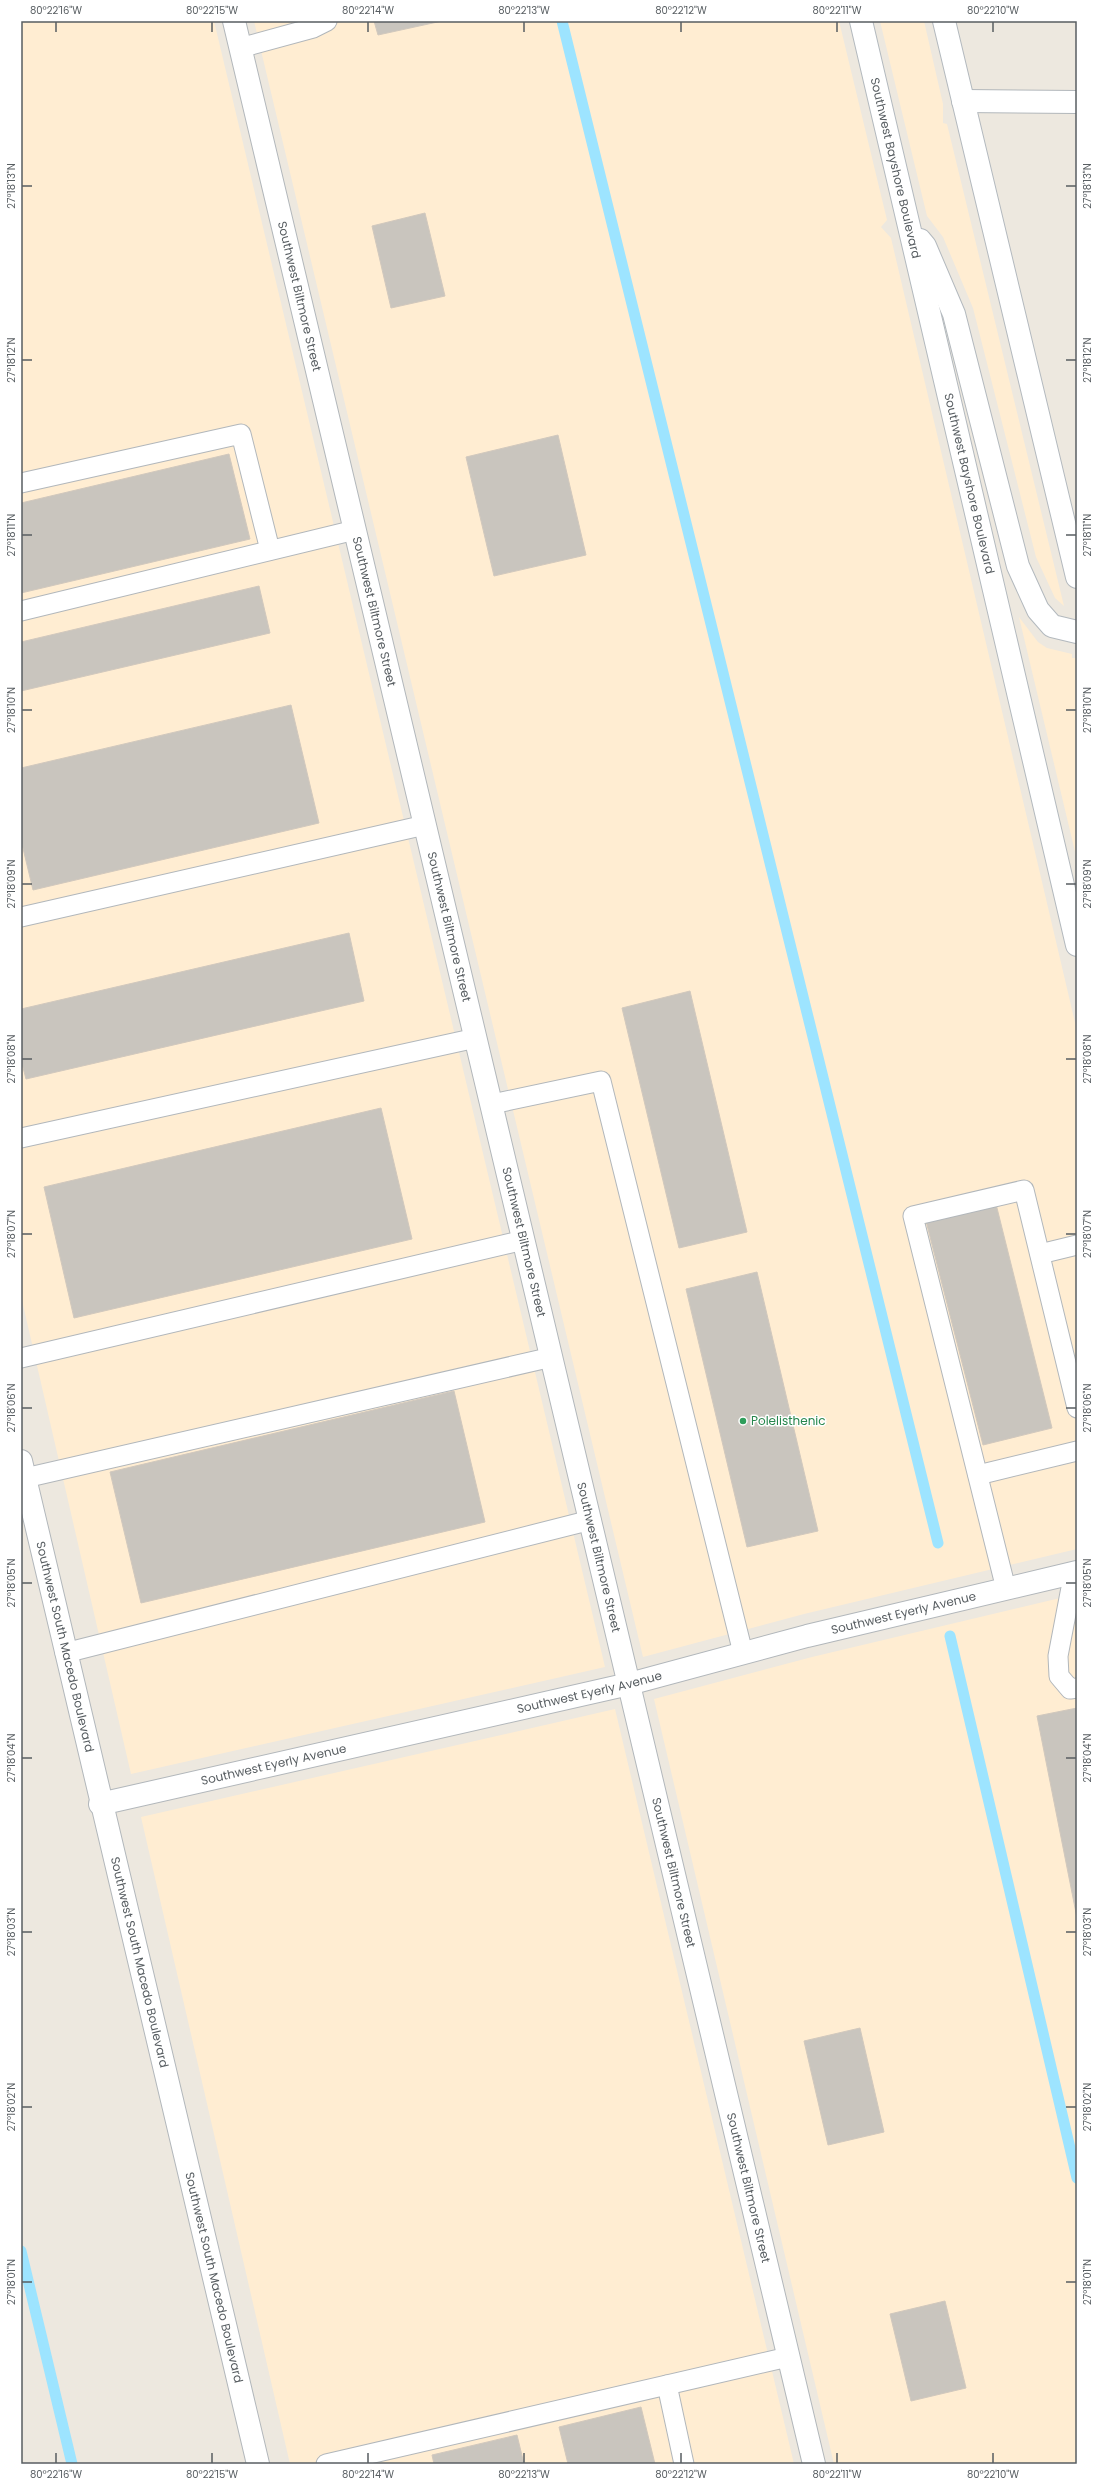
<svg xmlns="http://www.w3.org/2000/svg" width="1098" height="2485" viewBox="0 0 1098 2485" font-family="Poppins,sans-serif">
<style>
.commercial{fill:#ffedd2}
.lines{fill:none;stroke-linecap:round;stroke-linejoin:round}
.stream{stroke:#9de4ff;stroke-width:11}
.building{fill:#c9c5be;stroke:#d1c8bd}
.service-casing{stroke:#b2b7bb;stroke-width:21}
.minor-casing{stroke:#b2b7bb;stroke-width:24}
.secondary-casing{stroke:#b3b9be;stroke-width:24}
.service{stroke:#fff;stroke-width:19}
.minor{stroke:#fff;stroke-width:22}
.secondary{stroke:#fff;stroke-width:22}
.ticks{fill:none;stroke:#585e62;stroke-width:1.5}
.leisure-dot{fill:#2e9e5b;stroke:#fff;stroke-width:1.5}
.labels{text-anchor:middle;stroke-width:3;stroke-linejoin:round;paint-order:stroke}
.street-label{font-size:12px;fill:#585e62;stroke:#fff}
.leisure-label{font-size:12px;fill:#27864d;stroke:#fff;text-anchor:start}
.neatline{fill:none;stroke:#585e62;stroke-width:1.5}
.ticks-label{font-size:10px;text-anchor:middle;fill:#585e62}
</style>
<rect width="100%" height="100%" fill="#ede8df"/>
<g class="commercial">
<path d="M21,21h193l391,1646 -474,107 -110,-478z"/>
<path d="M254,21h585l48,199 -6,7 10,11 186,793v518l-273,65 -161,43z"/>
<path d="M880,21h44l19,83v19l4,1 117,482 -9,-8 -19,-41 -63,-249 -30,-71 -16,-21z"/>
<path d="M1019,617l19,25 9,6 25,6v4h4l1,202z"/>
<path d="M1077,1594v870h-243l-180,-765 158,-42z"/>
<path d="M615,1709l179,755h-504l-149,-647z"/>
</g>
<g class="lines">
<g class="stream">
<path d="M562,21l376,1522"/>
<path d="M950,1636l127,542"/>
<path d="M21,2251l51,213"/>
</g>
</g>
<g class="building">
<path d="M374,21h68l-64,14z"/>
<path d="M425,213l20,83 -54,12 -19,-82z"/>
<path d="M558,435l28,120 -92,21 -28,-119z"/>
<path d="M229,454l21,85 -229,54v-90z"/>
<path d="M259,586l11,47 -249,58v-49z"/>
<path d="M291,705l28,118 -286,67 -12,-50v-72z"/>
<path d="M349,933l15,68 -338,78 -5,-19v-51z"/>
<path d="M690,991l57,241 -68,16 -57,-240z"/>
<path d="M381,1108l31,131 -338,79 -30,-131z"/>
<path d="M996,1204l56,224 -69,17 -57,-224z"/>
<path d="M757,1272l61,259 -71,16 -61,-258z"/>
<path d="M454,1391l31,131 -344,81 -31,-131z"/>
<path d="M1077,1708v210l-40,-202z"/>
<path d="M860,2028l24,104 -56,13 -24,-104z"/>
<path d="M945,2301l21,87 -55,13 -21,-87z"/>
<path d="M641,2407l14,57h-87l-9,-37z"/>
<path d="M517,2435l7,29h-90l-2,-9z"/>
</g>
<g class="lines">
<g class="service-casing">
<g id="service">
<path d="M240,48l73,-20 14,-7"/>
<path d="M21,483l220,-49 29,116"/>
<path d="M21,611l334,-81"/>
<path d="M21,917l404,-92"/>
<path d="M492,1104l109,-23 142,572"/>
<path d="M21,1138l455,-100"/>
<path d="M1040,1254l37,-9"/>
<path d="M21,1358l503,-118"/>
<path d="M978,1475l99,-24"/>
<path d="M25,1478l527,-121"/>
<path d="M1074,1572l-16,84 1,20 11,13 7,-1"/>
<path d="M1006,1589l-93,-373 111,-26 53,218"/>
<path d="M65,1653l526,-133"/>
<path d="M667,2385l17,79"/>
<path d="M326,2464l462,-107"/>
</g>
</g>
<g class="minor-casing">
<g id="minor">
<path id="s1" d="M234,21l580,2443"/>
<path d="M963,101l114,1"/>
<path id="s2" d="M21,1461l237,1003"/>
<path id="s3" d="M100,1804l529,-120 178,-48 270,-64"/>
</g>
</g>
<g class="secondary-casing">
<g id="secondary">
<path id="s4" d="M861,21l216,924"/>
<path d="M944,21l133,556"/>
<path d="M920,240l5,6 29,68 64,252 20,44 14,16 25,6"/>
</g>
</g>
<use href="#service" class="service"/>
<use href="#minor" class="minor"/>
<use href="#secondary" class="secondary"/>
</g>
<path class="ticks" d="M56,22v10M212,22v10M368,22v10M524,22v10M681,22v10M837,22v10M993,22v10M22,186h10M1066,186h10M22,360h10M1066,360h10M22,535h10M1066,535h10M22,710h10M1066,710h10M22,884h10M1066,884h10M22,1059h10M1066,1059h10M22,1234h10M1066,1234h10M22,1408h10M1066,1408h10M22,1583h10M1066,1583h10M22,1758h10M1066,1758h10M22,1932h10M1066,1932h10M22,2107h10M1066,2107h10M22,2282h10M1066,2282h10M56,2453v10M212,2453v10M368,2453v10M524,2453v10M681,2453v10M837,2453v10M993,2453v10"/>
<circle class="leisure-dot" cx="743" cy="1421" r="4"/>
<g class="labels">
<g class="street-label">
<text dy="4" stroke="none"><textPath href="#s4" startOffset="151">Southwest Bayshore Boulevard</textPath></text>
<text dy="4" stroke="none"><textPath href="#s1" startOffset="283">Southwest Biltmore Street</textPath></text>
<text dy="4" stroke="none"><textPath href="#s4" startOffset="475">Southwest Bayshore Boulevard</textPath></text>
<text dy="4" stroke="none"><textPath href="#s1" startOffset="607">Southwest Biltmore Street</textPath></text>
<text dy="4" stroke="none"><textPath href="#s1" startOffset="931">Southwest Biltmore Street</textPath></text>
<text dy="4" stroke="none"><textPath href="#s1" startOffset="1255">Southwest Biltmore Street</textPath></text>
<text dy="4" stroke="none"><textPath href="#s1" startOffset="1579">Southwest Biltmore Street</textPath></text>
<text dy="4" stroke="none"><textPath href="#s3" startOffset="826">Southwest Eyerly Avenue</textPath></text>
<text dy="4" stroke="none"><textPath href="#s2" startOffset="191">Southwest South Macedo Boulevard</textPath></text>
<text dy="4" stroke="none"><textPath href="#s3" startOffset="502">Southwest Eyerly Avenue</textPath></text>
<text dy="4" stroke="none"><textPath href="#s3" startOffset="178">Southwest Eyerly Avenue</textPath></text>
<text dy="4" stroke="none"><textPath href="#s1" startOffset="1903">Southwest Biltmore Street</textPath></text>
<text dy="4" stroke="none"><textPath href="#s2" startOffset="515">Southwest South Macedo Boulevard</textPath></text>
<text dy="4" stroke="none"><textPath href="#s1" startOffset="2227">Southwest Biltmore Street</textPath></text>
<text dy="4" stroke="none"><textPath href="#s2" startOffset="839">Southwest South Macedo Boulevard</textPath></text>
</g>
<g class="leisure-label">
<text x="751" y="1425">Polelisthenic</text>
</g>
</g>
<rect width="1098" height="2485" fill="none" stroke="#ffffff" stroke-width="44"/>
<rect x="22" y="22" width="1054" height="2441" class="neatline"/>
<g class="ticks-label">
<text x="56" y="14">80°22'16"W</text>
<text x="212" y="14">80°22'15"W</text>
<text x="368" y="14">80°22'14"W</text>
<text x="524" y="14">80°22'13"W</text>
<text x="681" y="14">80°22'12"W</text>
<text x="837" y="14">80°22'11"W</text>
<text x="993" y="14">80°22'10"W</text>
<text transform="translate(11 186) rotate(-90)" y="4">27°18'13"N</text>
<text transform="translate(1087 186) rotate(-90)" y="4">27°18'13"N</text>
<text transform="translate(11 360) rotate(-90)" y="4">27°18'12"N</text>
<text transform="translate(1087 360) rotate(-90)" y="4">27°18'12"N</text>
<text transform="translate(11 535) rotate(-90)" y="4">27°18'11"N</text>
<text transform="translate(1087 535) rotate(-90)" y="4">27°18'11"N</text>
<text transform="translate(11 710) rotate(-90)" y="4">27°18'10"N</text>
<text transform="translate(1087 710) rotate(-90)" y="4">27°18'10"N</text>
<text transform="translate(11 884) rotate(-90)" y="4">27°18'09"N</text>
<text transform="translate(1087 884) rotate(-90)" y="4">27°18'09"N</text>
<text transform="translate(11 1059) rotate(-90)" y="4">27°18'08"N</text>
<text transform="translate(1087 1059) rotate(-90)" y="4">27°18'08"N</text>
<text transform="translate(11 1234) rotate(-90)" y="4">27°18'07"N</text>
<text transform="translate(1087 1234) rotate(-90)" y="4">27°18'07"N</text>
<text transform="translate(11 1408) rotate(-90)" y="4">27°18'06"N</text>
<text transform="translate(1087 1408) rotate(-90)" y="4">27°18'06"N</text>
<text transform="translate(11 1583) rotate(-90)" y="4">27°18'05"N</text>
<text transform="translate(1087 1583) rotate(-90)" y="4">27°18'05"N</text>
<text transform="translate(11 1758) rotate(-90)" y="4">27°18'04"N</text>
<text transform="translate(1087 1758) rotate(-90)" y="4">27°18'04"N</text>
<text transform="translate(11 1932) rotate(-90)" y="4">27°18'03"N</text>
<text transform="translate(1087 1932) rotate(-90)" y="4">27°18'03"N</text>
<text transform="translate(11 2107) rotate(-90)" y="4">27°18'02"N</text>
<text transform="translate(1087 2107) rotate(-90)" y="4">27°18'02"N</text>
<text transform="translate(11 2282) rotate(-90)" y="4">27°18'01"N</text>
<text transform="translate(1087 2282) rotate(-90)" y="4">27°18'01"N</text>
<text x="56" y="2478">80°22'16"W</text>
<text x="212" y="2478">80°22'15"W</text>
<text x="368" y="2478">80°22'14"W</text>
<text x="524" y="2478">80°22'13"W</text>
<text x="681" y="2478">80°22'12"W</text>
<text x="837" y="2478">80°22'11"W</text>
<text x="993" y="2478">80°22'10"W</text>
</g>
</svg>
